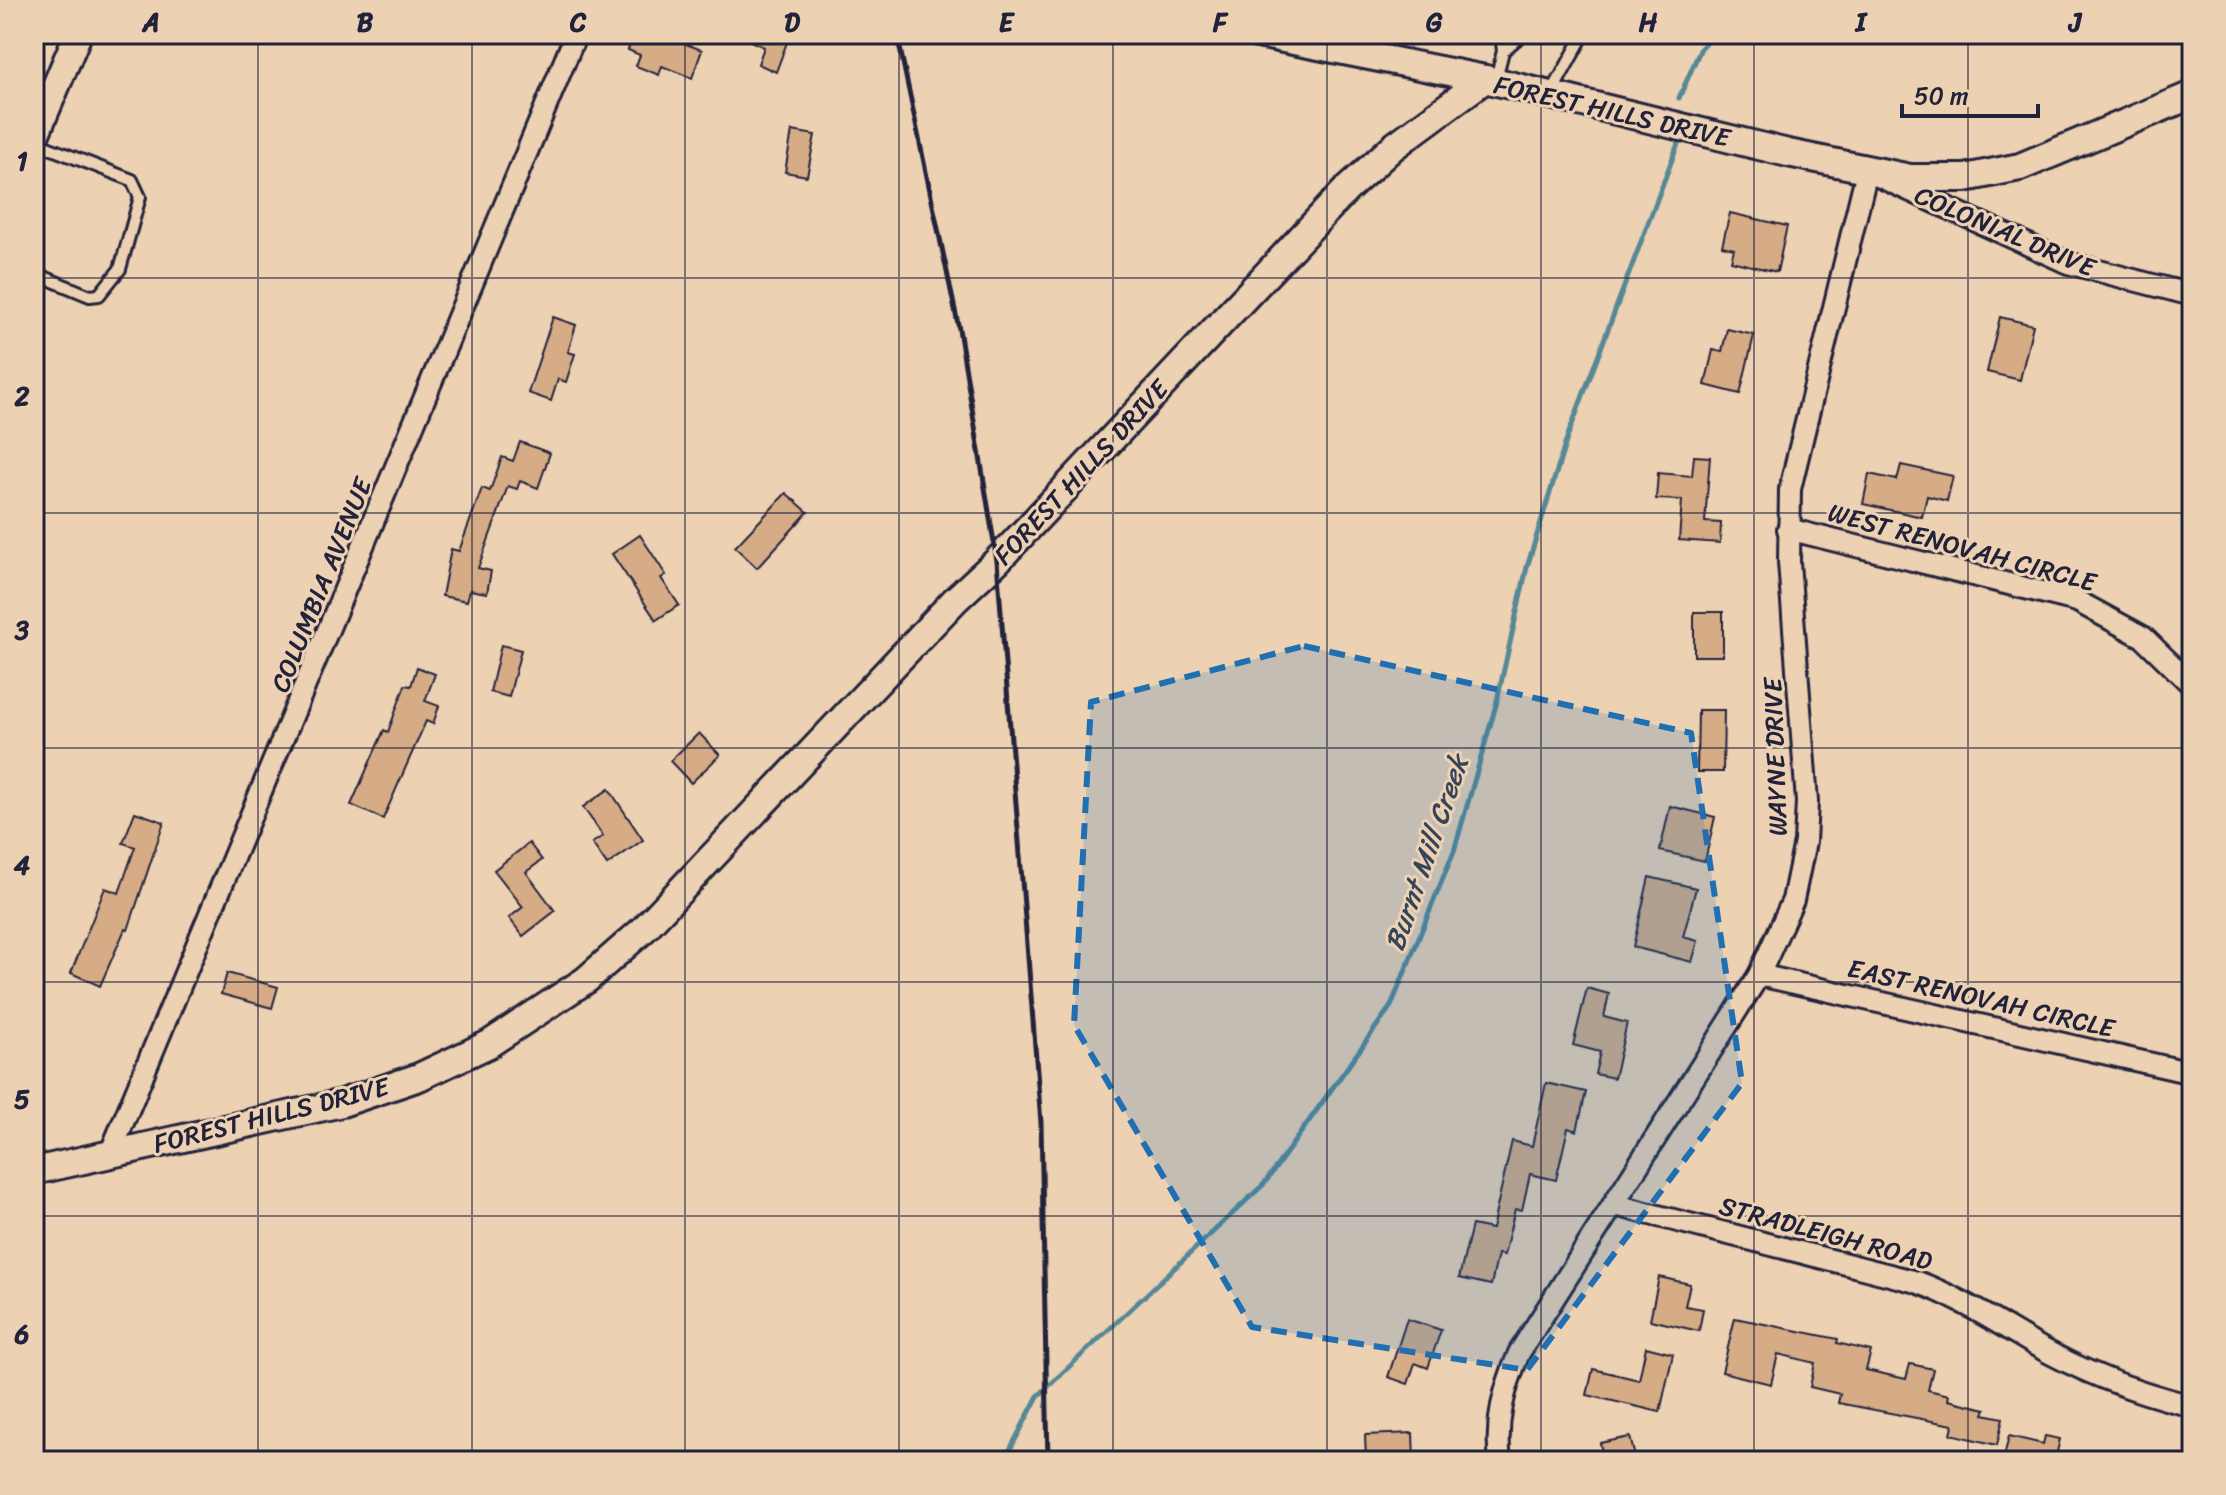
<svg xmlns="http://www.w3.org/2000/svg" width="2226" height="1495" viewBox="0 0 2226 1495" font-family="Sriracha,sans-serif">
<style>
.lines{fill:none;stroke-linecap:round;stroke-linejoin:round}
.stream{stroke:#578896;stroke-width:5}
.building{fill:#d6ac87;stroke:#22223b;stroke-width:2}
.service-casing{stroke:#22223b;stroke-width:16}
.minor-casing{stroke:#22223b;stroke-width:26}
.tertiary-casing{stroke:#22223b;stroke-width:32}
.service{stroke:#edd1b3;stroke-width:10}
.minor{stroke:#edd1b3;stroke-width:20}
.tertiary{stroke:#edd1b3;stroke-width:26}
.rail{stroke:#22223b;stroke-width:5}
.marked{fill:#1f6fb2;fill-opacity:0.2;stroke:#1f6fb2;stroke-width:6;stroke-dasharray:16 10;stroke-linejoin:round}
.grid{fill:none;stroke:#22223b;stroke-width:2;stroke-opacity:0.55}
.labels{text-anchor:middle;stroke-width:6;stroke-linejoin:round;paint-order:stroke}
.street-label{font-size:26px;fill:#22223b;stroke:#edd1b3}
.water-label{font-size:28px;font-style:italic;fill:#344459;stroke:#edd1b3}
.neatline{fill:none;stroke:#22223b;stroke-width:3}
.grid-label{font-size:26px;text-anchor:middle;font-weight:bold;fill:#22223b}
</style>
<rect width="100%" height="100%" fill="#edd1b3"/>
<filter id="ink" filterUnits="userSpaceOnUse"><feTurbulence type="fractalNoise" baseFrequency=".0125" numOctaves="2"/><feDisplacementMap in="SourceGraphic" scale="16" xChannelSelector="R" yChannelSelector="G"/><feConvolveMatrix kernelMatrix="1 2 1 2 8 2 1 2 1" color-interpolation-filters="sRGB"/></filter>
<g filter="url(#ink)">
<g class="lines">
<g class="stream">
<path d="M1679,98l22,-50 13,-14"/>
<path d="M1004,1461l34,-65 226,-212 127,-178 63,-155 42,-146 31,-138 40,-129 112,-297"/>
</g>
</g>
<g class="building">
<path d="M634,34h25l43,16 -10,28 -30,-12 -3,9 -23,-9 4,-11 -12,-5z"/>
<path d="M735,34h55l-14,38 -18,-8 6,-17z"/>
<path d="M792,131l23,4 -8,41 -22,-4z"/>
<path d="M1730,213l57,13 -10,46 -46,-11 3,-12 -12,-3z"/>
<path d="M553,317l23,8 -8,27 7,2 -9,28 -8,-3 -7,22 -23,-8z"/>
<path d="M2000,317l33,8 -13,55 -33,-8z"/>
<path d="M1727,329l27,6 -14,59 -35,-9 8,-35 9,2z"/>
<path d="M520,442l30,11 -12,35 -18,-7 -3,8 -9,-3 -30,82 13,3 -4,22 -17,-3 -3,11 -25,-5 9,-47 8,2 23,-63 8,3 12,-34 11,4z"/>
<path d="M1694,456l16,1 -5,65 16,1 -1,20 -41,-3 3,-40 -26,-1 2,-26 34,3z"/>
<path d="M1901,465l52,11 -6,25 -20,-5 -5,21 -59,-13 6,-30 28,6z"/>
<path d="M786,493l22,19 -51,56 -22,-21z"/>
<path d="M640,535l26,40 -5,3 18,27 -23,15 -44,-66z"/>
<rect x="1694" y="612" width="29" height="44"/>
<path d="M501,645l20,5 -12,47 -19,-5z"/>
<path d="M417,667l18,7 -10,27 14,5 -6,18 -7,-3 -43,98 -32,-14 33,-75 4,2 17,-47 6,1z"/>
<path d="M1698,710h26l-1,62h-26z"/>
<path d="M699,733l21,22 -29,28 -21,-22z"/>
<path d="M609,789l34,51 -36,25 -15,-22 11,-7 -20,-29z"/>
<path d="M1670,806l45,11 -10,44 -45,-10z"/>
<path d="M135,812l29,10 -36,108 -3,-1 -25,57 -29,-13 34,-85 14,5 16,-46 -12,-4z"/>
<path d="M529,843l13,17 -16,12 29,39 -32,25 -14,-18 14,-11 -29,-37z"/>
<path d="M1649,877l47,11 -13,49 15,4 -6,21 -59,-15z"/>
<path d="M227,973l51,14 -6,21 -51,-14z"/>
<path d="M1587,988l22,6 -5,23 23,6 -13,55 -19,-4 5,-22 -27,-7z"/>
<path d="M1546,1083l40,9 -9,39 -9,-3 -12,52 -26,-6 -8,36 -7,-1 -11,46 -6,-1 -7,31 -32,-7 13,-53 20,4 20,-88 20,5z"/>
<path d="M1659,1277l31,7 -5,22 18,3 -4,22 -49,-11z"/>
<path d="M1735,1318l103,21 -1,4 34,8 -5,19 40,9 4,-15 23,5 -5,21 21,5 -1,5 38,9 -2,5 19,4 -6,27 -46,-11 2,-9 -115,-22 2,-9 -30,-7 5,-24 -37,-9 -7,30 -49,-12z"/>
<path d="M1407,1319l34,11 -13,38 -13,-5 -7,21 -20,-7z"/>
<path d="M1646,1347l27,7 -13,58 -73,-17 6,-26 46,11z"/>
<path d="M1413,1433l1,28h-48l-1,-26z"/>
<path d="M2009,1436l34,8 2,-8 15,3 -5,22h-52z"/>
<path d="M1630,1437l6,24h-32l-4,-18z"/>
</g>
<g class="lines">
<g class="service-casing">
<g id="service">
<path d="M1503,51l20,-17"/>
<path d="M1496,79l7,-28 -2,-17"/>
<path d="M1552,92l32,-58"/>
<path d="M34,142l98,38 8,17 -20,72 -21,26 -9,1 -56,-23"/>
</g>
</g>
<g class="minor-casing">
<g id="minor">
<path d="M1788,529l289,72 66,36 49,48"/>
<path d="M1759,975l433,98"/>
<path d="M110,1154l466,-1120"/>
<path d="M1615,1205l302,77c41,15 77,39 115,61 51,30 103,49 160,63"/>
<path d="M1500,1461c-5,-40 4,-72 19,-108l240,-378 34,-75 12,-58 2,-40 -18,-240 1,-73 77,-318 201,92 124,32"/>
</g>
</g>
<g class="tertiary-casing">
<g id="tertiary">
<path d="M1258,34l227,45"/>
<path d="M34,138l44,-104"/>
<path d="M34,1171l308,-68 77,-26 70,-33 97,-64 57,-50 312,-330 42,-39 349,-371 47,-43 92,-68 303,74 122,25h55l55,-11 172,-72"/>
</g>
</g>
<use href="#service" class="service"/>
<use href="#minor" class="minor"/>
<use href="#tertiary" class="tertiary"/>
<path class="rail" d="M897,34l62,295 38,232 44,562 7,338"/>
</g>
</g>
<path class="marked" d="M1304,646l387,87 51,350 -215,287 -275,-43 -178,-302 17,-323z"/>
<path class="grid" d="M258,34v1427M472,34v1427M685,34v1427M899,34v1427M1113,34v1427M1327,34v1427M1541,34v1427M1754,34v1427M1968,34v1427M34,278h2158M34,513h2158M34,748h2158M34,982h2158M34,1216h2158"/>
<g class="labels">
<g class="street-label">
<text transform="translate(1612 111) rotate(13)" y="9">FOREST HILLS DRIVE</text>
<text transform="translate(2005 231) rotate(23)" y="9">COLONIAL DRIVE</text>
<text transform="translate(1081 472) rotate(-47)" y="9">FOREST HILLS DRIVE</text>
<text transform="translate(1962 547) rotate(15)" y="9">WEST RENOVAH CIRCLE</text>
<text transform="translate(321 585) rotate(-68)" y="9">COLUMBIA AVENUE</text>
<text transform="translate(1775 757) rotate(-92)" y="9">WAYNE DRIVE</text>
<text transform="translate(1981 998) rotate(13)" y="9">EAST RENOVAH CIRCLE</text>
<text transform="translate(271 1115) rotate(-14)" y="9">FOREST HILLS DRIVE</text>
<text transform="translate(1826 1233) rotate(15)" y="9">STRADLEIGH ROAD</text>
</g>
<g class="water-label">
<text transform="translate(1426 853) rotate(-71)" y="10">Burnt Mill Creek</text>
</g>
</g>
<rect width="2226" height="1495" fill="none" stroke="#edd1b3" stroke-width="88"/>
<path d="M1902 104v12h136v-12" fill="none" stroke="#22223b" stroke-width="4"/>
<text x="1914" y="104" font-size="24" fill="#22223b" stroke="#edd1b3" stroke-width="6" paint-order="stroke">50 m</text>
<rect x="44" y="44" width="2138" height="1407" class="neatline"/>
<g class="grid-label">
<text x="151" y="31">A</text>
<text x="365" y="31">B</text>
<text x="578" y="31">C</text>
<text x="792" y="31">D</text>
<text x="1006" y="31">E</text>
<text x="1220" y="31">F</text>
<text x="1434" y="31">G</text>
<text x="1648" y="31">H</text>
<text x="1861" y="31">I</text>
<text x="2075" y="31">J</text>
<text x="22" y="170">1</text>
<text x="22" y="405">2</text>
<text x="22" y="639">3</text>
<text x="22" y="874">4</text>
<text x="22" y="1108">5</text>
<text x="22" y="1343">6</text>
</g>
</svg>
